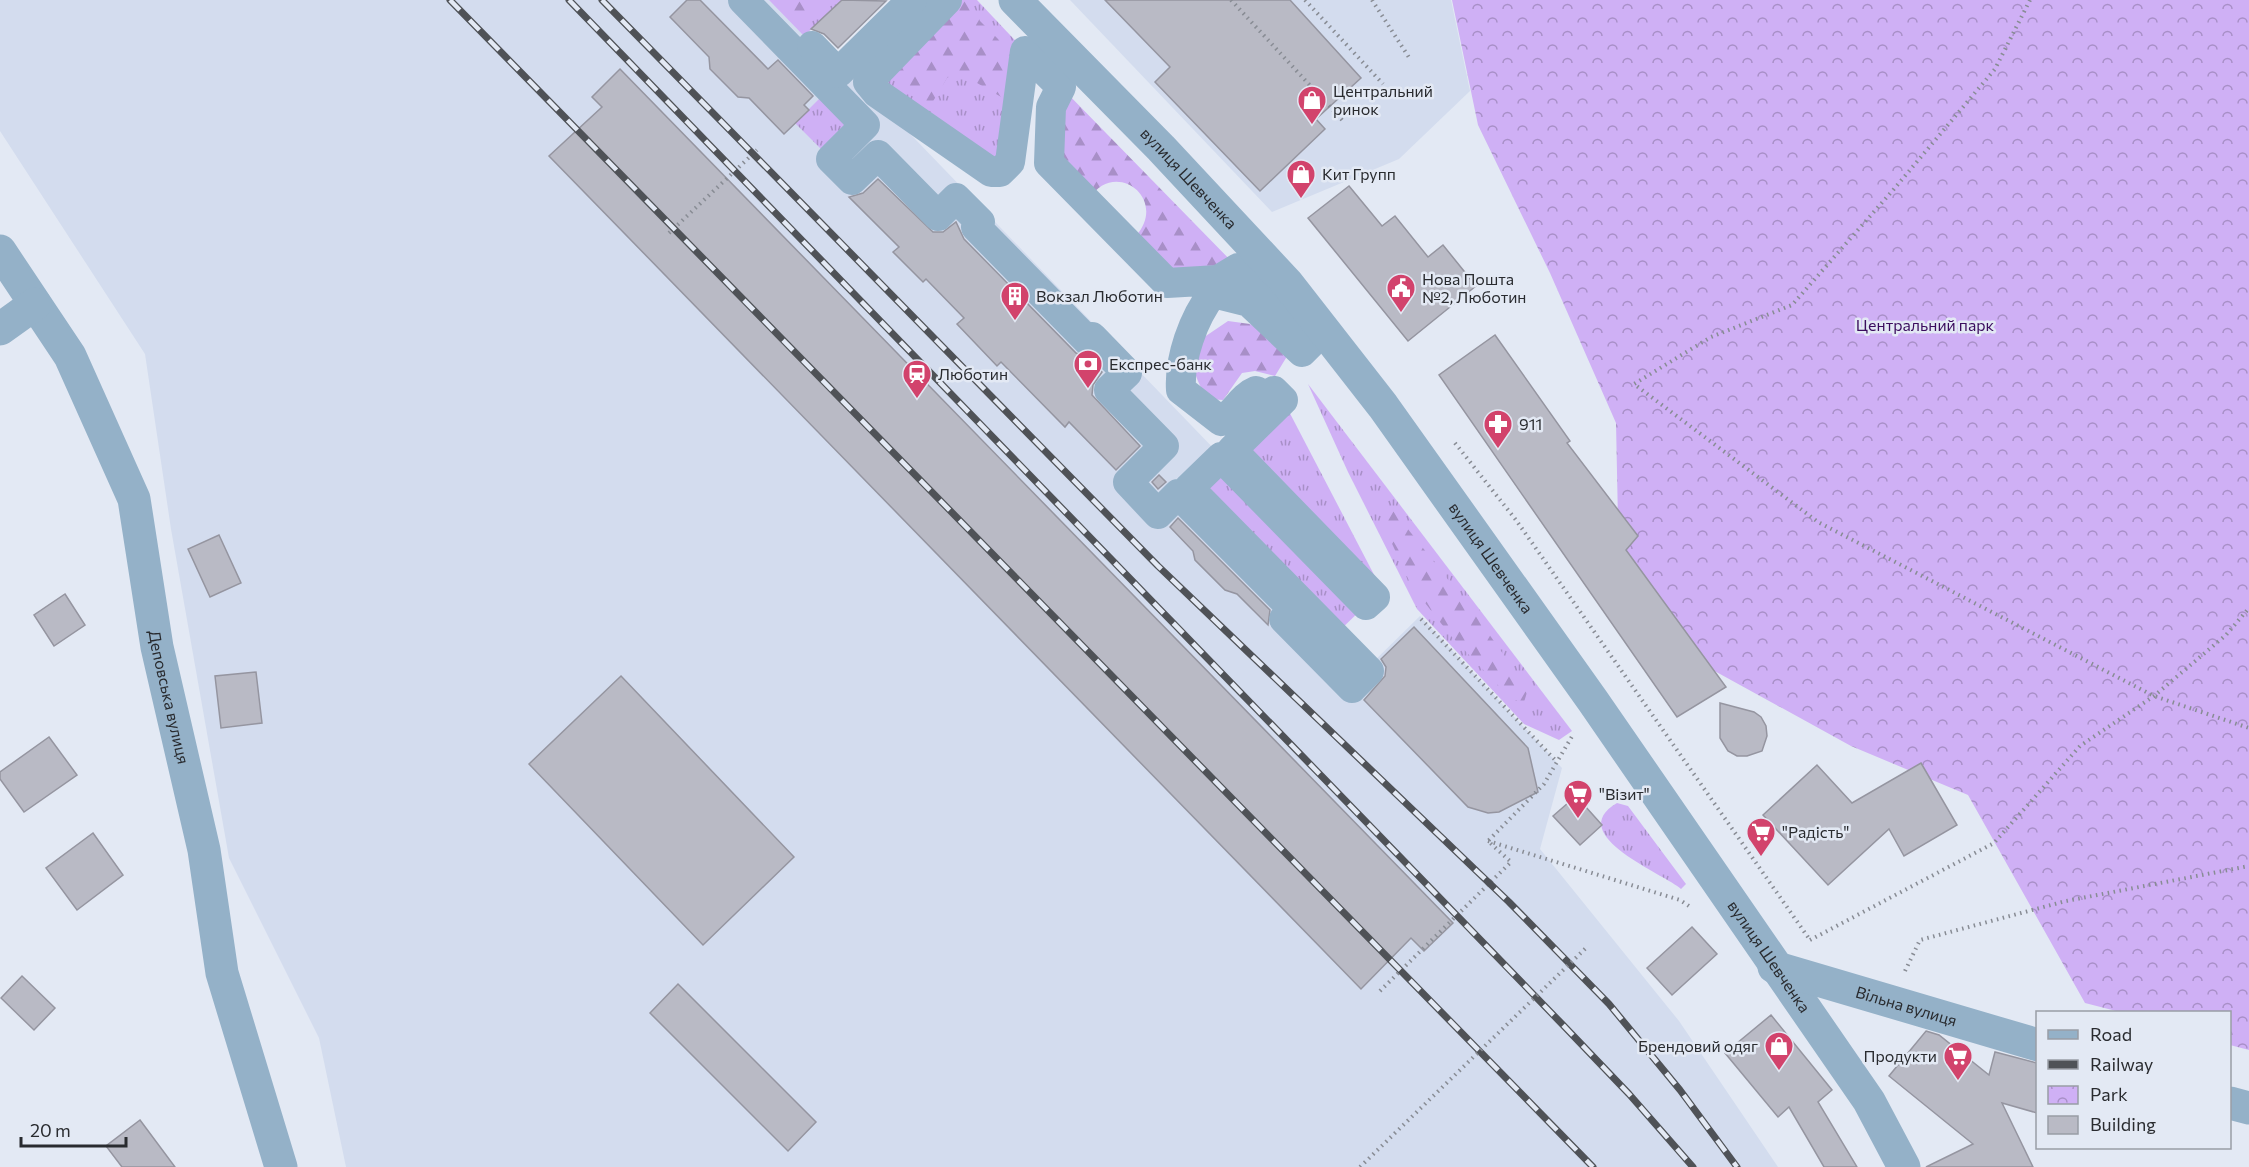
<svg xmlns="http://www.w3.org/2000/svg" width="2249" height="1167" viewBox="0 0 2249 1167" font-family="Commissioner,sans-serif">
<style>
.built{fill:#d3dcee}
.grass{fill:url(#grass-tufts)}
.forest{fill:url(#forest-firs)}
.park{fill:url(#park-crowns)}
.building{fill:#b9bac5;stroke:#9595a0;stroke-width:1.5}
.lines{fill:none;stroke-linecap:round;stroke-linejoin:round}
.path{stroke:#888c94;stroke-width:4;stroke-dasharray:1.5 4.5;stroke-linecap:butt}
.pedestrian{stroke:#94b1c8;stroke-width:30}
.minor{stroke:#94b1c8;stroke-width:33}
.rail-casing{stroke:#4f5257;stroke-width:7}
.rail{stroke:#e3e9f4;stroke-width:4.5;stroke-dasharray:14;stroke-linecap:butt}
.path-bridge{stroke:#888c94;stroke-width:4;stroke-dasharray:1.5 4.5;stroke-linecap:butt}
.labels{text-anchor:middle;stroke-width:5;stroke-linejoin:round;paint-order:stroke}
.poi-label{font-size:16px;fill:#292b2f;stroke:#e3e9f4;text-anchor:start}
.street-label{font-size:16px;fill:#292b2f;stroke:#e3e9f4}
.park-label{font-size:16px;fill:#3b0d5e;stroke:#e3e9f4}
</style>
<defs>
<pattern id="grass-tufts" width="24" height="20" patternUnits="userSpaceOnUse" patternTransform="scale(1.5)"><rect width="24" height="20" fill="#cfb0f5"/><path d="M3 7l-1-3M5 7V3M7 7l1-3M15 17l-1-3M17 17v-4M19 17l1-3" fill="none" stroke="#a88fc7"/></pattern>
<pattern id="forest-firs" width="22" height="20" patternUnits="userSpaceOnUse" patternTransform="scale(1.5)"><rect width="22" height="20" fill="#cfb0f5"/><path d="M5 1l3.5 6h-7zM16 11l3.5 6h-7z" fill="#a88fc7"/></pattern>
<pattern id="park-crowns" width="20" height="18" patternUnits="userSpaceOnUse" patternTransform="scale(1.5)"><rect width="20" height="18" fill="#cfb0f5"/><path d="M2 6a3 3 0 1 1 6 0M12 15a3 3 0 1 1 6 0" fill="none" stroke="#a88fc7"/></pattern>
</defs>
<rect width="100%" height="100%" fill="#e3e9f4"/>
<g class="built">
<path d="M0,0h781l437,453 146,218 56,-55 142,152 -22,81 139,172 99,146h-1432l-27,-129 -90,-180 -58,-329 -26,-175 -145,-223z"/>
<path d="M1070,0h381l19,91 -71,68 -127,53z"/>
</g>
<g class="grass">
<path d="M769,0h73l-38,36z"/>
<path d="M947,0h30l50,53 -27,119 -123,-79z"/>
<path d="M829,89l36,36 -34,34 -36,-36z"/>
<path d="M1308,384l264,347 -13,9 -35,-16 -107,-115 -69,-137z"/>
<path d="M1283,400l99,190 -150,-140z"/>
<path d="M1221,457l145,148 -32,31 -145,-148z"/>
<path d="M1617,803l11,3 58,78 -5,5c-14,-14 -119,-54 -64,-86z"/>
</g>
<g class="forest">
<path d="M775,0h43l-14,17 -14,-3z"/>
<path d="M959,0h6l9,7 6,14 18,18 17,23 -1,30 -11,6 -45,-26 -11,6 -15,25 -21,-8 -13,-10 -2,-14z"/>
<path d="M1061,87l177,181 -71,15 -31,-47c33,-38 -22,-78 -47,-37l-39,-63z"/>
<path d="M1228,321l22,3 35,21 1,13 -11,18 -20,-5 -13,2 -19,27 -15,-1c-14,-22 -17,-31 -11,-57z"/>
<path d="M1392,509l77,97 59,83 -4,13 -13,-3 -60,-63 -40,-51 -28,-61z"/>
</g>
<path class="park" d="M1452,0h797v1050l-19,-5v-33h-110l-35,-9 -117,-208 -117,-49 -231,-127 -4,-196 -66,-150 -72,-148z"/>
<g class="building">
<path d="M687,0h13l68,69 10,-9 35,36 -9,9 5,5 -25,24 -35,-36 -11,-1 -28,-28 -1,-12 -39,-40z"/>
<path d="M842,0l44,1 -48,47 -14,-14 -13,-5z"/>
<path d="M1105,0h185l71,78 -45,41 9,10 -65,62 -105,-109 15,-15z"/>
<path d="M620,69l833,854 -29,28 -13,-13 -50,51 -812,-833 53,-49 -10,-10z"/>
<path d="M878,179l55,53h10l13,-10 8,17 112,114 12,5 14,14 -9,13 -1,10 48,51 -24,24 -47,-48 -4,5 -64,-65 -4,4 -40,-42 7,-6 -38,-39 -3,3 -30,-30 6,-5 -50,-50 14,-4z"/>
<path d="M1349,186l33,40 13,-10 33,41 15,-12 33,41 -68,55 -100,-123z"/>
<path d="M1495,335l75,106 -3,2 71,93 -12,14 100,137 -49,30 -238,-342z"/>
<path d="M1159,475l7,7 -8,7 -6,-7z"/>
<path d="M1178,518l92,92 -2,15 -31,-31 -12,-4 -30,-30 -2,-9 -23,-24z"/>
<path d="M219,535l22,48 -31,14 -22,-48z"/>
<path d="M65,594l20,31 -31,21 -20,-31z"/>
<path d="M1414,627l114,121 10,44 -39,20 -11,1 -20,-6 -104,-107 21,-24 1,-9 -5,-8z"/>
<path d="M256,672l6,51 -41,5 -6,-52z"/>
<path d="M621,676l173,181 -91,88 -174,-181z"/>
<path d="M1720,703l34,9 7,5 5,9 1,10 -5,15 -15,5h-10l-9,-5 -8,-13z"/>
<path d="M49,737l28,38 -53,37 -24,-33v-7z"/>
<path d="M1921,763l36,62 -53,31 -15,-27 -61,56 -65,-70 54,-50 35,38z"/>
<path d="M1576,796l26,29 -22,20 -27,-29z"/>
<path d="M93,833l30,42 -46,35 -31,-42z"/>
<path d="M1692,927l25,27 -45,41 -25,-27z"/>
<path d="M22,976l33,32 -21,22 -33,-32z"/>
<path d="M678,984l138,138 -28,29 -138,-138z"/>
<path d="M1771,1015l61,75 -14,12 39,65h-33l-35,-60 -11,10 -53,-64z"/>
<path d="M1926,1031l13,4 50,40 6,-23 42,11v50l-35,-10 31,64h-107l47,-23 -84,-68z"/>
<path d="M140,1120l35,47h-53l-16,-21z"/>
</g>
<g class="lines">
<g class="path">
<path d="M1231,0l112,121"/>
<path d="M1305,0l78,84"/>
<path d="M1372,0l38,59"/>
<path d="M2030,0l-35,69 -101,120 -102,116 -81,32 -77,47 184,138 336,174 95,32"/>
<path d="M669,233l88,-83"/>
<path d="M1455,443l61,77 294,420"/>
<path d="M1421,619l136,143"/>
<path d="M1488,841l192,59 12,8"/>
<path d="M1810,940l184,-97 86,-97 74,-50 72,-61 23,-27"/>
<path d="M1905,971l15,-31 146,-39 183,-35"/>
<path d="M1380,991l131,-129 -23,-21 56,-57 30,-51"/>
</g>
<g class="pedestrian">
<path d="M743,0l122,125 -34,34 21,21 26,-25 60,61 18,-18 24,24 -4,5 112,114 4,-4 35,36 -18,17 55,56 -36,36 30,32 20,-20 115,115 -9,10 68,69 17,-17 -180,-183 32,-31 145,148 9,-8 -143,-147 51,-50 -9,-9 -8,5 -10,-5c-15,6 -21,23 -35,30l-40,-31c-2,-31 12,-72 32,-97l36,9 53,50 8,-8 -72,-76 -20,12 -51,3 -118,-120 2,-56 10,-20 -36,-36 -15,111 -10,10h-9l-114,-79 -9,-11 79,-82"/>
<path d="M812,46l26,27 74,-73"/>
</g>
<g class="minor">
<path id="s1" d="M1015,0l146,148 126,135 96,123 210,295 276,400 35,66"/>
<path id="s2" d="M0,251l70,105 64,143 23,148 47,203 18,123 59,194"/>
<path d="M0,329l35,-25"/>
<path id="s3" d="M1774,967l264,78"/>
<path d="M2230,1103l19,5"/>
</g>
<g class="rail-casing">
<g id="rail">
<path d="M450,0l1143,1167"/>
<path d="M569,0l994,1025 66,69 64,73"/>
<path d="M602,0l556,566 351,336 100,102 71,86 57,77"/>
</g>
</g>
<use href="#rail" class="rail"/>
<path class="path-bridge" d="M1360,1167l228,-221"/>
</g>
<defs>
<g id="shop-pin" transform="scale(1.5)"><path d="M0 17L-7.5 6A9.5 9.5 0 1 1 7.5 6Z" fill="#d2436c" stroke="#e3e9f4"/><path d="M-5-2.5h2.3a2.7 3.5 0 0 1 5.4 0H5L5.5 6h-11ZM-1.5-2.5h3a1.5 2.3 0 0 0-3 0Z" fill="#fff"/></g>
<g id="civic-pin" transform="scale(1.5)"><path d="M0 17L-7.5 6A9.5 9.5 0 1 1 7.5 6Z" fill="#d2436c" stroke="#e3e9f4"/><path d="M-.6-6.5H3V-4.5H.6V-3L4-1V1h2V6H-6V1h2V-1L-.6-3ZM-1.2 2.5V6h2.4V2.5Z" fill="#fff"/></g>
<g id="building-pin" transform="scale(1.5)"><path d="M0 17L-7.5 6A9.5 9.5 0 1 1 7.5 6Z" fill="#d2436c" stroke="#e3e9f4"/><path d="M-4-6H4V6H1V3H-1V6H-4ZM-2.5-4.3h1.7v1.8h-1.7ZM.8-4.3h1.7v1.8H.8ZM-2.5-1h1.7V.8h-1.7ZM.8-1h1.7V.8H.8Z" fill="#fff"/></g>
<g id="bank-pin" transform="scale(1.5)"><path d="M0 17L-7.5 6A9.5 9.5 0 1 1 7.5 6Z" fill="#d2436c" stroke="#e3e9f4"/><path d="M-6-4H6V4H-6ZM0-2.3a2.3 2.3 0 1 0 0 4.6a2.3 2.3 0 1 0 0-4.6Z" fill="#fff"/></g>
<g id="station-pin" transform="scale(1.5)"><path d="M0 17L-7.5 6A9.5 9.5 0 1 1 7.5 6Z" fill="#d2436c" stroke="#e3e9f4"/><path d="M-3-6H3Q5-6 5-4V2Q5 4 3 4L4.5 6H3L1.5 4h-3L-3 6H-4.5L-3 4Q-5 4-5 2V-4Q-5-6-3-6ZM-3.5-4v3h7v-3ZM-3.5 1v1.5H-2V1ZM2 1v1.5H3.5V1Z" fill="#fff"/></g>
<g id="pharmacy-pin" transform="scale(1.5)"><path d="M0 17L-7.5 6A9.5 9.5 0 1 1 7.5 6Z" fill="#d2436c" stroke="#e3e9f4"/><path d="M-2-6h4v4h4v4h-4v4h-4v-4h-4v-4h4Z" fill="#fff"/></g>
<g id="supermarket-pin" transform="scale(1.5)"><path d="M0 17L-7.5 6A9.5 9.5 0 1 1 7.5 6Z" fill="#d2436c" stroke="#e3e9f4"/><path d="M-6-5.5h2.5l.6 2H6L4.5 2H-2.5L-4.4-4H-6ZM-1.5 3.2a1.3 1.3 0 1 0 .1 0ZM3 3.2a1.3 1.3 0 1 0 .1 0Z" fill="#fff"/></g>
</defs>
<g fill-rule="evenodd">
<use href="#shop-pin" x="1312" y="100"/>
<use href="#shop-pin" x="1301" y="174"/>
<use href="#civic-pin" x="1401" y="288"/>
<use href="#building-pin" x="1015" y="296"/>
<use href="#bank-pin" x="1088" y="364"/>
<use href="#station-pin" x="917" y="374"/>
<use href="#pharmacy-pin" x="1498" y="424"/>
<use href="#supermarket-pin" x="1578" y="794"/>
<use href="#supermarket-pin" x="1761" y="832"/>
<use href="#shop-pin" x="1779" y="1046"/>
<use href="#supermarket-pin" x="1958" y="1056"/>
</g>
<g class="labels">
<g class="poi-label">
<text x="1333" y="97">Центральний<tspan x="1333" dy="18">ринок</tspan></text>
<text x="1322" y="180">Кит Групп</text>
<text x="1422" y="285">Нова Пошта<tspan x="1422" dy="18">№2, Люботин</tspan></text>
<text x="1036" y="302">Вокзал Люботин</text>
<text x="1109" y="370">Експрес-банк</text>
<text x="938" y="380">Люботин</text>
<text x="1519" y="430">911</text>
<text x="1599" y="800">"Візит"</text>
<text x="1782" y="838">"Радість"</text>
<text x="1758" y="1052" text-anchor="end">Брендовий одяг</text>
<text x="1937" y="1062" text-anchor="end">Продукти</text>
</g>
<g class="street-label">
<text dy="6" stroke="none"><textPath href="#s1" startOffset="249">вулиця Шевченка</textPath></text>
<text dy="6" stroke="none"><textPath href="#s1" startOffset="735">вулиця Шевченка</textPath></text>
<text dy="6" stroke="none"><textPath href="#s2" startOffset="484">Деповська вулиця</textPath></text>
<text dy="6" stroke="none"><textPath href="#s1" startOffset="1221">вулиця Шевченка</textPath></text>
<text dy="6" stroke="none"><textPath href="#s3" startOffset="138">Вільна вулиця</textPath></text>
</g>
<g class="park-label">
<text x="1925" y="331">Центральний парк</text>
</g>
</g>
<rect x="2036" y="1011" width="195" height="138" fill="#e3e9f4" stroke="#999da5" stroke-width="1.5"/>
<rect x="2048" y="1030" width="30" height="9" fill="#94b1c8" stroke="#999da5" stroke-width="1.5"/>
<text x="2090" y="1041" font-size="18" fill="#292b2f">Road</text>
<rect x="2048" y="1060" width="30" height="9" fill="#4f5257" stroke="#999da5" stroke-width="1.5"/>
<text x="2090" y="1071" font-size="18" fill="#292b2f">Railway</text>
<rect x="2048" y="1086" width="30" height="18" fill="url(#park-crowns)" stroke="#999da5" stroke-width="1.5"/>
<text x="2090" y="1101" font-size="18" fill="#292b2f">Park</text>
<rect x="2048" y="1116" width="30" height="18" fill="#b9bac5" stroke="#999da5" stroke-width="1.5"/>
<text x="2090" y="1131" font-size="18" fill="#292b2f">Building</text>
<path d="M21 1137v9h105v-9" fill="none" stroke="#292b2f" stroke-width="3"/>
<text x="30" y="1137" font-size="18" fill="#292b2f" stroke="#e3e9f4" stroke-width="4.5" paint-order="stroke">20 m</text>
</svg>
